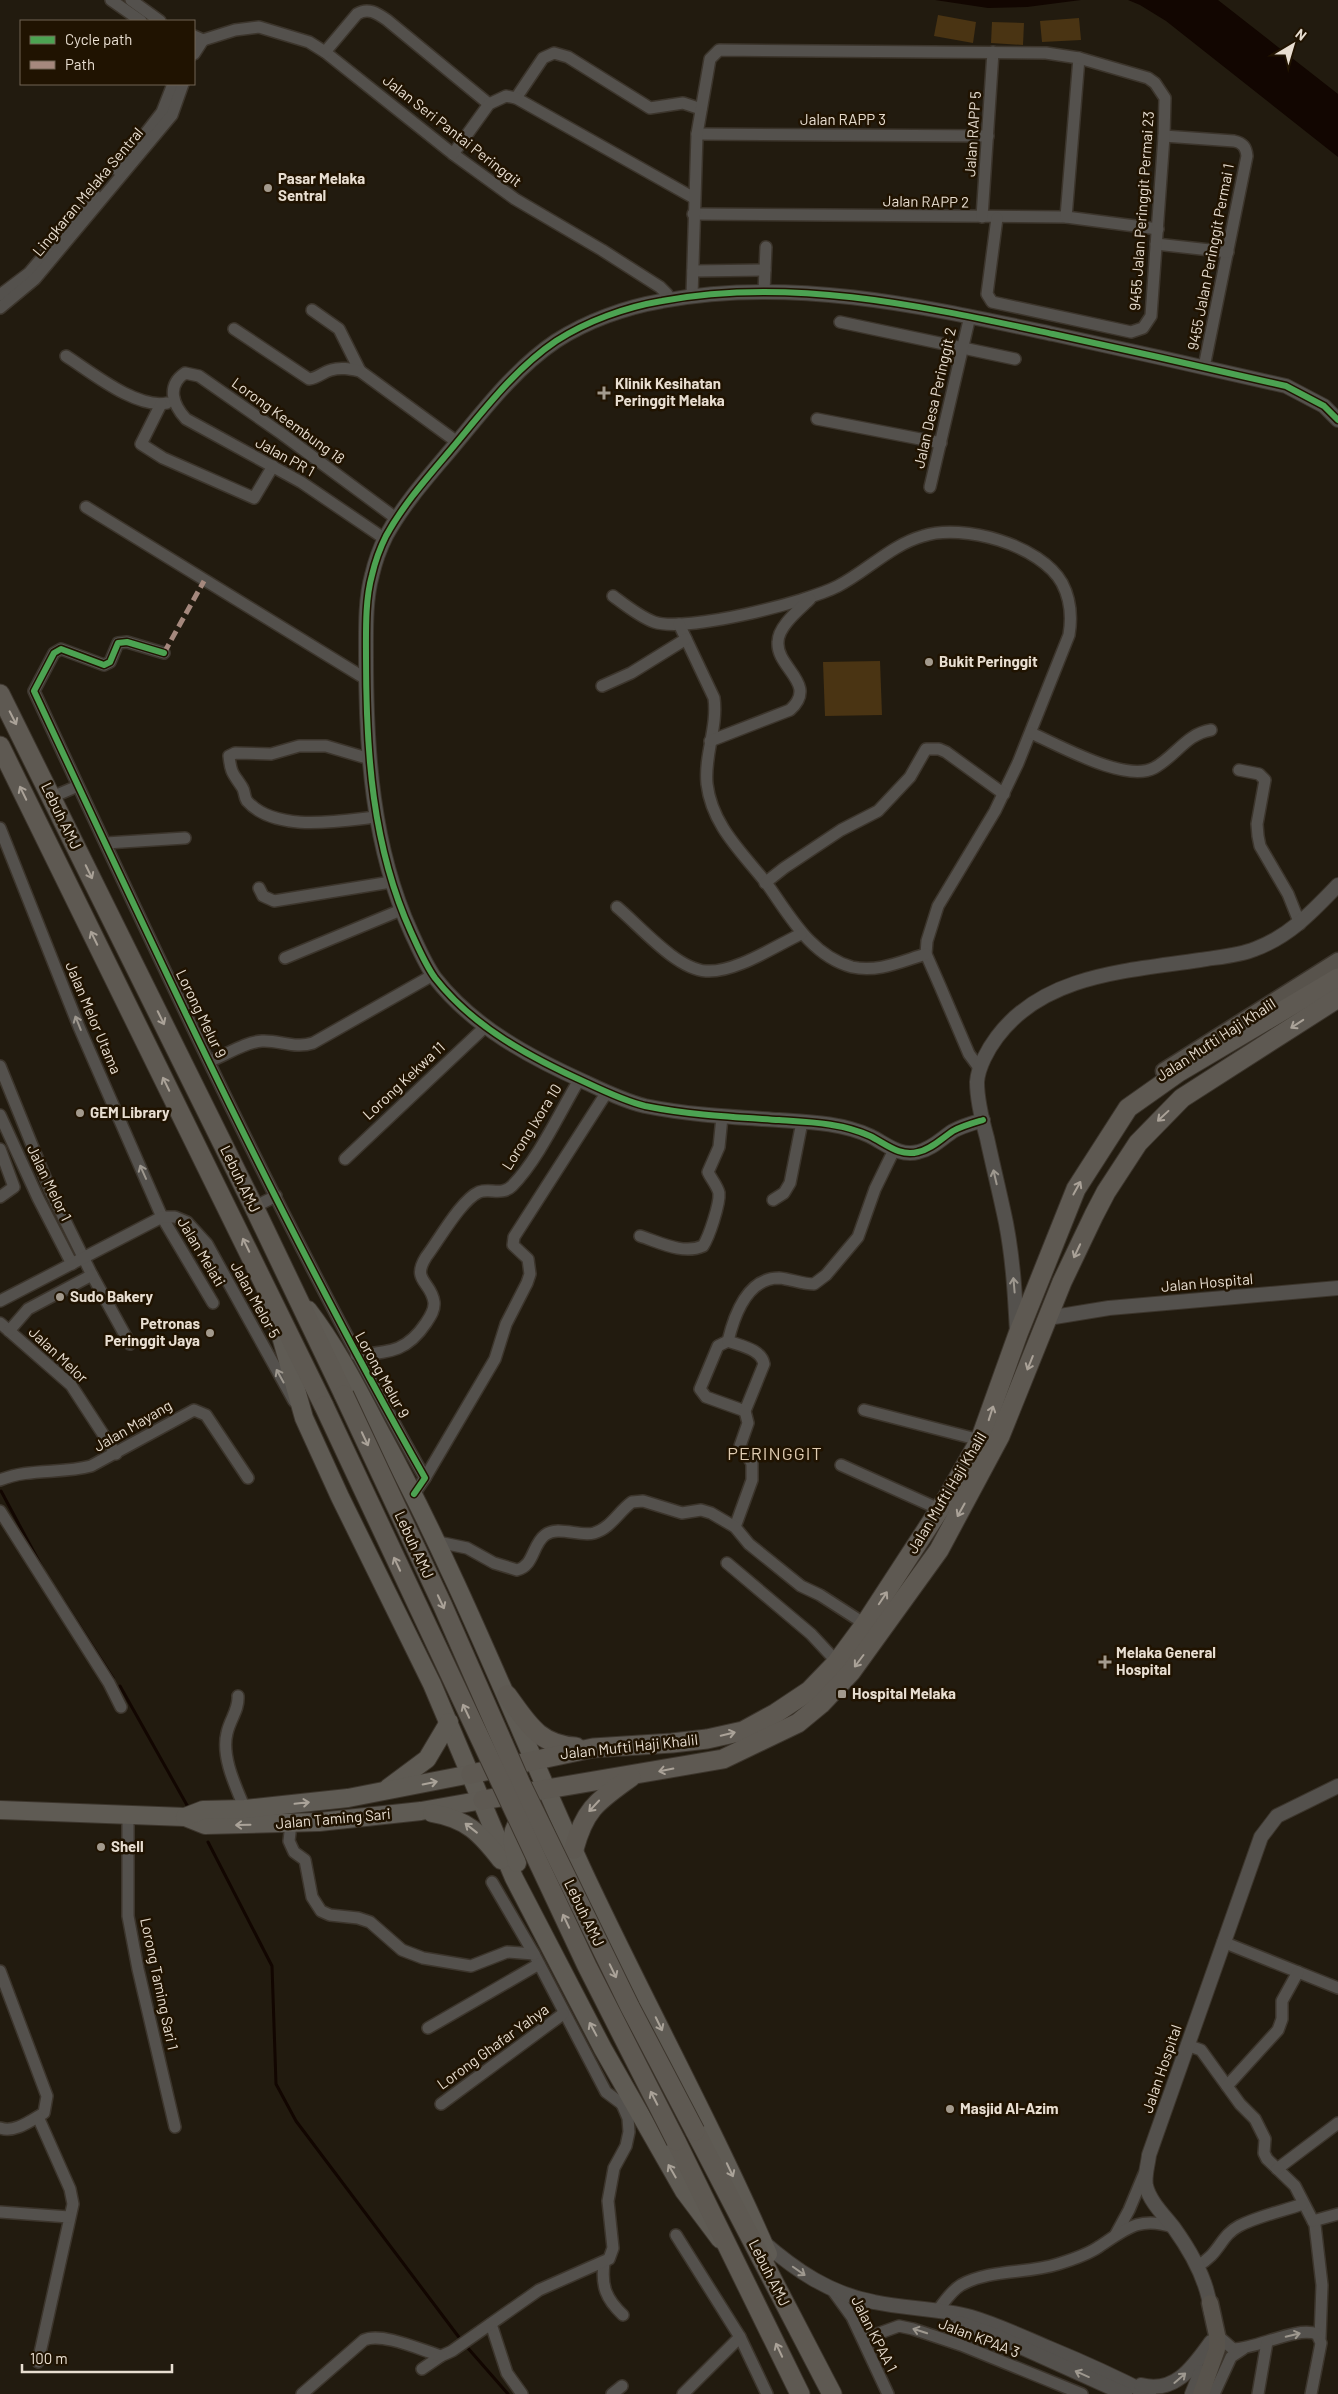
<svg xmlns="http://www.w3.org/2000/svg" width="1338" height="2394" viewBox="0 0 1338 2394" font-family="Barlow,sans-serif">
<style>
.green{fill:#4a3413}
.water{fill:#120601}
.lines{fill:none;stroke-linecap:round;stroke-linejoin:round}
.stream{stroke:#120601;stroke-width:3}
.minor-casing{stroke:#3c352c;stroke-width:14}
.tertiary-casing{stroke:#3c352c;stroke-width:16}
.secondary-casing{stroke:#3c352c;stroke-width:19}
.primary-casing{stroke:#3c352c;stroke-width:20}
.trunk-casing{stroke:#3c352c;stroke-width:21}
.minor{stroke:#54514d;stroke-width:11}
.tertiary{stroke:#54514d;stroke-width:14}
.secondary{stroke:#58534c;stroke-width:16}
.primary{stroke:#5f5b54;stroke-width:18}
.trunk{stroke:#5e5952;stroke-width:19}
.trunk-bridge-casing{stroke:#3c352c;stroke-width:21;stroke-linecap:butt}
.trunk-bridge{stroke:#5e5952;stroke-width:19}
.quiet{stroke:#a5887d;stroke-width:5;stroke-dasharray:10 5;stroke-linecap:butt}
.cycleway-casing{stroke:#201301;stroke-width:9}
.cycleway{stroke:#4ca352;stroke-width:6}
.oneway{stroke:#aaa298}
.oneway2{stroke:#9e988f}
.oneway3{stroke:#aaa399}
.poi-dot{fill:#a39a8d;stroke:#201301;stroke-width:2}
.labels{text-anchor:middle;stroke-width:5;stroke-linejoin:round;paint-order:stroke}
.street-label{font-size:15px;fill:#e8ded1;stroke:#201301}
.poi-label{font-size:15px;font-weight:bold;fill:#e8ded1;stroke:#201301;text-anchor:start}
.quarter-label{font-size:18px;letter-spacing:1px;fill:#e0cdb3;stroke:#201301}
</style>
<rect width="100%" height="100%" fill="#221b0f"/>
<g class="green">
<path d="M938,15l38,7 -3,21 -39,-7z"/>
<path d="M1079,18l2,22 -39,2 -2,-21z"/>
<path d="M992,22l32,1 -1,22 -32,-2z"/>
<path d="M880,661l2,54 -57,1 -2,-54z"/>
</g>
<g class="water">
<path d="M935,0h146l-54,7 -39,1z"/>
<path d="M1128,0h90l120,94v63l-172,-136 -26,-16z"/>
</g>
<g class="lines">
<g class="stream">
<path d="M1,1491l42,78"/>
<path d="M63,1600l50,78"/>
<path d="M120,1686l68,121"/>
<path d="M208,1842l64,124 4,118 20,37 165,219"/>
<path d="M467,2347l41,47"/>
</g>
<g class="minor-casing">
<g id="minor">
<path d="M111,0l30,21"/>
<path d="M131,0l29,21"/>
<path d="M194,36l9,4 32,-10 24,-3 50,15 16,10 128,102 62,45 87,51 58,37 7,7 2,6"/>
<path d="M325,52l32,-38c11,-7 20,-1 30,6l102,84"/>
<path d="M194,54l9,-14"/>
<path d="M516,98l27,-40 11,-5 14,4 82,51 33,-5 18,6"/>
<path d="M697,134l291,2"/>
<path d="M1164,136l70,5c9,2 12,6 13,15l-43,211"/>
<path d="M453,154l36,-50 17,-8 10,2 178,100"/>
<path d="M117,170l45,-58 11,-28"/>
<path d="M693,214l373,3 92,12"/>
<path d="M982,217l11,-165"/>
<path d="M1066,217l13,-159"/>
<path d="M1156,244l72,8"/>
<path d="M693,271l72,-1"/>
<path d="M764,292l2,-45"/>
<path d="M0,295l29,-22 66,-78"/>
<path d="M692,296l5,-162 13,-75 9,-9 327,3 33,5 69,20 7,5 10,15 -1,38 -13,180 -8,12 -12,4 -139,-30 -5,-8 10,-76"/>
<path d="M0,308l35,-29 137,-164 11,-31"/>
<path d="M312,310l27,19 21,42"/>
<path d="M840,322l175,37"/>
<path d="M234,329l75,50c9,-1 14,-7 22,-9 10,-3 19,-1 29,1l97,71"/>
<path d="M66,356c25,16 70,53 101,47"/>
<path d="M161,404l-20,40 22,14 91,40 19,-32"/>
<path d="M817,419l124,24"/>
<path d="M930,487l40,-171"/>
<path d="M86,507l280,172"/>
<path d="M385,539l-84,-57 -115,-63c-13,-14 -20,-33 -1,-46l14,3 83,58 115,85"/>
<path d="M613,596c12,9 27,21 41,26 32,11 153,-20 184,-36 29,-15 53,-41 85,-50 40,-13 118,9 139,47 9,17 10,34 7,52l-51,128 -23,48 -57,95 -11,35 -1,13 14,32 29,68 11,15"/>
<path d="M679,624l35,74c4,29 -10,57 -7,86 5,42 36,69 60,100 23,32 44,72 85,83 26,6 50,-6 74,-13"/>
<path d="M164,653l-37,-11 -9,1 -8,19 -6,3 -43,-16 -7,4 -20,38c123,264 247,533 391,787l-11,16"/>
<path d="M602,686l29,-13 55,-34"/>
<path d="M1031,733c28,12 94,50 123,35 22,-12 32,-34 57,-38"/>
<path d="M710,741l80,-31c29,-26 -14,-42 -12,-68 0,-16 22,-33 32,-43"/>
<path d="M370,759l-44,-13h-27l-28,8 -36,-1 -6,3c2,18 4,17 13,31 3,4 2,10 5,14 28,32 92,20 129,16"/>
<path d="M1239,770l20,4 6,6 -8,44 1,12 2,10 28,48 12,30"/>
<path d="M52,797l26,-11"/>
<path d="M0,828l79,199 83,190 51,86"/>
<path d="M106,843l79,-5"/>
<path d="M765,883l19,-15 57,-38 37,-19 32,-34 16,-28h13l7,3 58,42"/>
<path d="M259,888l4,8 11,5 117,-19"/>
<path d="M617,907c23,19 59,62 89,64 29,2 69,-25 95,-37"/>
<path d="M285,958l116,-48"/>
<path d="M210,1061c16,-6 35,-19 52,-20 18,-1 33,8 51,2l120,-68"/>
<path d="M0,1066l51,126 41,83 38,69"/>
<path d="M0,1115l38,83 34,66"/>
<path d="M0,1149l14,38 -14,10"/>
<path d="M345,1159l140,-132"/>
<path d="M773,1200l11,-7 6,-10 12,-61"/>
<path d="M254,1207l22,-11"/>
<path d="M640,1236c19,6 43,19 63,10 6,-9 17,-42 16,-53 -2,-8 -8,-14 -11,-21l11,-25 3,-30"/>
<path d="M0,1301l162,-84h13l12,5 20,22 87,157"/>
<path d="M0,1323l71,62 45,69"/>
<path d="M9,1331l19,-22 64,-34"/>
<path d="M728,1341l-10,5 -18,43 6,8 39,14"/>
<path d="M356,1355c32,-3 50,-2 70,-32 4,-6 9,-13 8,-21 -3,-21 -23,-21 -8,-45 13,-17 35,-57 53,-65 11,-4 23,4 33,-6 26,-26 48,-74 67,-106"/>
<path d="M864,1410l116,30"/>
<path d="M841,1465l98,44"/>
<path d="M425,1478l70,-119 11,-35 21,-41 3,-9 -2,-15 -15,-14 1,-8 93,-145"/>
<path d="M0,1480c29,-12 61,-6 91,-14l103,-56 12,5 42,63"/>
<path d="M0,1511l109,172 12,24"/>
<path d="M735,1527l17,-47v-17l-12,-17 8,-23 -3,-12 19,-47c-3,-15 -23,-18 -36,-23 6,-25 19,-63 51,-63 12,1 23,6 35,6l12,-9 32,-38 17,-48 19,-39"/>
<path d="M438,1542l29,6 27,15 23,7c17,-4 15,-25 28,-35 13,-10 34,2 49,-2 17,-5 24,-21 38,-31l11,-1 39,12 19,-3 10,3 24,14 14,17 52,42 19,9 45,29"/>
<path d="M727,1563l84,71 26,28"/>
<path d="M238,1696c1,14 -8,23 -11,37 -6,24 9,54 18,76"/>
<path d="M128,1816v100l10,53 37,158"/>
<path d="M291,1824l-2,17 5,11 11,8 7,37 9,14 9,4 28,3 12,4 32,28 21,8 48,8 36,-14 27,2 72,138 16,12 9,-5"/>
<path d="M492,1882l42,72"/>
<path d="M1223,1942l115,46"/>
<path d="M0,1971l47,125 -3,17c-14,8 -29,20 -44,15"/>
<path d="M428,2028l111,-64"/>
<path d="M1187,2045l14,5 39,54 15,15 10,20 -1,14 3,6 28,27 20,39 7,60 -2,53"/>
<path d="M1227,2086l51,-56 4,-11v-18l16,-29"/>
<path d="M441,2104l122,-90"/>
<path d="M38,2117l32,72 3,15 -35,158"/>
<path d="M1277,2169l61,-46"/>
<path d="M0,2212l69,5"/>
<path d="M1313,2221l25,-7"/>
<path d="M1116,2234l13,-24 15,-36"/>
<path d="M676,2235l64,102 27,57"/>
<path d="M604,2263c-3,23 2,36 19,52"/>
<path d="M1197,2266c23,-12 23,-30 42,-40 19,-10 44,-15 64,-22"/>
<path d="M831,2288l21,29 36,77"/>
<path d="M938,2310c7,-9 13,-19 23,-25 29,-16 66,-11 97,-21 13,-4 31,-10 42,-18 27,-18 40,-30 73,-19"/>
<path d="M491,2324l16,49 15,21"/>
<path d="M1217,2335l16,14c24,0 63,-23 84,-15l4,9 -10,51"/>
<path d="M863,2339l36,-13 14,3 48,16 121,49"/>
<path d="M422,2369l19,-13 11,-5 87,-61 70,-31 4,-11 -5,-47 6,-33 12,-22 3,-14 -1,-14 -6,-14"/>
<path d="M302,2394l62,-54c18,-8 57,10 77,16"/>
<path d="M612,2394l10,-8"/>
<path d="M683,2394l57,-57"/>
<path d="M1214,2394l17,-37 12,-8"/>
<path d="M1258,2394l9,-52"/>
</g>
</g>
<g class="tertiary-casing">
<g id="tertiary">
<path d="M983,1120c-10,3 -21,6 -30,11 -11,7 -21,18 -35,21 -18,5 -32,-8 -48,-16 -28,-13 -60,-14 -91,-16 -45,-3 -90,-5 -134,-14 -20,-5 -39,-14 -58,-23 -56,-25 -114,-56 -152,-105 -10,-14 -17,-31 -24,-46 -39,-86 -45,-181 -45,-275 0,-26 -1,-57 6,-82 3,-13 8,-27 14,-39 17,-31 40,-57 62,-83 33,-39 65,-83 108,-112 31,-20 70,-34 106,-40 129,-25 265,6 391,33 78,17 155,34 233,52l38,20 14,14"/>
<path d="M1048,1318l61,-10 229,-20"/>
<path d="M1017,1332c-2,-37 -4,-73 -11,-109 -6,-29 -13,-57 -19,-85 -5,-18 -10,-38 -10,-56 1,-15 11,-33 20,-45 47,-63 131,-66 203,-77 18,-3 38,-4 55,-11 35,-13 58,-38 83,-64"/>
<path d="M762,2241c33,29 68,53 112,61 32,7 65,6 97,15 27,8 52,20 78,31 34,14 67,29 100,46"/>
<path d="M1211,2312c-3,-31 -19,-59 -37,-84 -10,-13 -24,-26 -28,-42 -2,-10 2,-21 3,-31l112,-318 16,-21 61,-30"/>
<path d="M960,2323l34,12 131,59"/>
<path d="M1141,2385c34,9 52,-18 70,-43"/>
<path d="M1192,2394l9,-22"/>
</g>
</g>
<g class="secondary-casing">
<g id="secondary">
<path d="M1164,1071l174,-110"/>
<path d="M1201,2394l16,-45v-14l-7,-32"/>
</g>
</g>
<g class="primary-casing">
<g id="primary">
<path d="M308,1310c30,39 52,84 75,127 76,140 133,287 199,432 60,129 129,254 186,385"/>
<path d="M277,1322l27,96 36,79 92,187 82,194 89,171 81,142 36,48"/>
<path d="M388,1788l39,-29 22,-37"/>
<path d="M0,1810l185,7 20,8 114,-3 102,-11 62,-11"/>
<path d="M432,1813c35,6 48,20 69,47"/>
<path d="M185,1817l18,-7 42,-1 103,-11 123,-24"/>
<path d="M517,1863c-4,-17 -9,-30 4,-44l9,1"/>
</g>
</g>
<g class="trunk-casing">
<g id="trunk">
<path d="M0,694l254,513 90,188"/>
<path d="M0,746l324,660"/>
<path d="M507,1695c20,27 31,50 69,52"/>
<path d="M471,1774l122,-26 79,-5 35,-4 36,-8 33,-18 33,-22 28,-29 28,-38 82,-126 33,-58 38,-106 58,-145 52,-81 51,-36 159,-94"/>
<path d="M483,1800l240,-41 75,-36 23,-19 30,-32 88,-122 61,-114 62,-154 32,-67 12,-23 32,-49 44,-45 156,-100"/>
<path d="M574,1849c11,-41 24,-48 57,-72"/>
<path d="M695,2131l137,263"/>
<path d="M676,2141l124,253"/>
</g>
</g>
<use href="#minor" class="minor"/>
<use href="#tertiary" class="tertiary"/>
<use href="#secondary" class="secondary"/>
<use href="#primary" class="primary"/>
<use href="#trunk" class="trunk"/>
<g class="trunk-bridge-casing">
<g id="trunk-bridge">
<path d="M344,1395l98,209 79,180 109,223 65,124"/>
<path d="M324,1406l263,560 89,175"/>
</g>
</g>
<use href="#trunk-bridge" class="trunk-bridge"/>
<path class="quiet" d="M164,653l40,-72"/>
<g class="cycleway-casing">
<g id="cycleway">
<path d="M164,653l-37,-11 -9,1 -8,19 -6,3 -43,-16 -7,4 -20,38c123,264 247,533 391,787l-11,16"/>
<path d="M983,1120c-10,3 -21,6 -30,11 -11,7 -21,18 -35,21 -18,5 -32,-8 -48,-16 -28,-13 -60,-14 -91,-16 -45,-3 -90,-5 -134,-14 -20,-5 -39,-14 -58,-23 -56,-25 -114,-56 -152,-105 -10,-14 -17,-31 -24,-46 -39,-86 -45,-181 -45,-275 0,-26 -1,-57 6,-82 3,-13 8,-27 14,-39 17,-31 40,-57 62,-83 33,-39 65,-83 108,-112 31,-20 70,-34 106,-40 129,-25 265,6 391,33 78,17 155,34 233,52l38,20 14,14"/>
</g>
</g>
<use href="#cycleway" class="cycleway"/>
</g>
<defs><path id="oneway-shaft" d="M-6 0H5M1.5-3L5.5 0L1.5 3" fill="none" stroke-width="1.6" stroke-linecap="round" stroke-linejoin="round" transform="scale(1.25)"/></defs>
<g class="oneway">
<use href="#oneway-shaft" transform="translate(13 718) rotate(63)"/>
<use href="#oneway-shaft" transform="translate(23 793) rotate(-116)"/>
<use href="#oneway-shaft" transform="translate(89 872) rotate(64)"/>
<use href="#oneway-shaft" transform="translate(94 938) rotate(-116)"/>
<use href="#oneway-shaft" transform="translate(161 1018) rotate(64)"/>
<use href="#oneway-shaft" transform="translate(1297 1024) rotate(147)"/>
<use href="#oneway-shaft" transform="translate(166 1084) rotate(-116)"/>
<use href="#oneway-shaft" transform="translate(1163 1116) rotate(137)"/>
<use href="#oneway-shaft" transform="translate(1077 1188) rotate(-61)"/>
<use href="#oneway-shaft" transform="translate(246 1245) rotate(-116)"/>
<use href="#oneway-shaft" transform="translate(1077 1251) rotate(115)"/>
<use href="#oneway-shaft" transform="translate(1030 1363) rotate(112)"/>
<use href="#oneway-shaft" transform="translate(991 1413) rotate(-72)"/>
<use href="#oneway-shaft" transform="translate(365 1439) rotate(65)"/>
<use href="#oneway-shaft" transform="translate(961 1510) rotate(119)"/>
<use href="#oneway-shaft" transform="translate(397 1564) rotate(-115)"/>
<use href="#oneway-shaft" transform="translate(883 1598) rotate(-56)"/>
<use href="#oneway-shaft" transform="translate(441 1602) rotate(65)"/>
<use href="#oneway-shaft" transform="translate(859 1661) rotate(127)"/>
<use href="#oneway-shaft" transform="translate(466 1711) rotate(-115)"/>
<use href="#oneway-shaft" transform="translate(728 1734) rotate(-13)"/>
<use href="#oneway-shaft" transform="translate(666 1770) rotate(169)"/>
<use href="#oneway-shaft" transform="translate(594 1806) rotate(133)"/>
<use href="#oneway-shaft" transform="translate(566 1921) rotate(-115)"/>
<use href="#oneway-shaft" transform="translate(613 1971) rotate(64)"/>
<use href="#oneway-shaft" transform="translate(654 2098) rotate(-117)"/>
<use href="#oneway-shaft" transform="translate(779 2350) rotate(-115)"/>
</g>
<g class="oneway2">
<use href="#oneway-shaft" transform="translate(78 1023) rotate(-112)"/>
<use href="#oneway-shaft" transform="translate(143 1172) rotate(-114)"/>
<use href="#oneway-shaft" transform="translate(995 1177) rotate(-103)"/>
<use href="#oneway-shaft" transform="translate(1014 1285) rotate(-95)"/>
<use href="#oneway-shaft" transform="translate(280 1376) rotate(-119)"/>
<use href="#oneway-shaft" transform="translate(799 2271) rotate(35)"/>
<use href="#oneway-shaft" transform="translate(920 2331) rotate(-162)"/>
<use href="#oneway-shaft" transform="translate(1293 2335) rotate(-13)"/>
<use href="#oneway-shaft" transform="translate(1082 2374) rotate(-156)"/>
<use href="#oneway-shaft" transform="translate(1180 2378) rotate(-41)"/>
</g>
<g class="oneway3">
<use href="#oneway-shaft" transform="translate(430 1783) rotate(-12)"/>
<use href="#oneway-shaft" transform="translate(302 1803) rotate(-6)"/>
<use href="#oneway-shaft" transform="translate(243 1825) rotate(179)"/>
<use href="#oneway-shaft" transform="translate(471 1828) rotate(-142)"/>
<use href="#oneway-shaft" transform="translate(659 2024) rotate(64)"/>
<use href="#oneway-shaft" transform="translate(593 2029) rotate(-118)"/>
<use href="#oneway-shaft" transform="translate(730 2170) rotate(65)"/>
<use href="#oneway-shaft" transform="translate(672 2171) rotate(-120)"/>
</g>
<g class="poi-dot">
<circle cx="268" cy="188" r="5"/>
<path d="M601.5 385.5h5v5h5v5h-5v5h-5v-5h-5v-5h5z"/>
<circle cx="929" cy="662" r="5"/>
<circle cx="80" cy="1113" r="5"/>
<circle cx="60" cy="1297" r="5"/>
<circle cx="210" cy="1333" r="5"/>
<path d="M1102.5 1654.5h5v5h5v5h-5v5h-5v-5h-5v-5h5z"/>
<rect x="837" y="1689" width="10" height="10" rx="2.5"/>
<circle cx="101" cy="1847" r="5"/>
<circle cx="950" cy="2109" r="5"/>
</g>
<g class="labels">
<g class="street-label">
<text x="843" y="125">Jalan RAPP 3</text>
<text transform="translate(452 131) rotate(38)" y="5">Jalan Seri Pantai Peringgit</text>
<text transform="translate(973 134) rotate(-86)" y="5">Jalan RAPP 5</text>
<text transform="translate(88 192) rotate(-50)" y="5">Lingkaran Melaka Sentral</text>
<text transform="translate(926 202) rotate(1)" y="5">Jalan RAPP 2</text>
<text transform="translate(1142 211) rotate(-86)" y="5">9455 Jalan Peringgit Permai 23</text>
<text transform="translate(1211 257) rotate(-79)" y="5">9455 Jalan Peringgit Permai 1</text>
<text transform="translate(935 398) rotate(-77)" y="5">Jalan Desa Peringgit 2</text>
<text transform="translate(288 421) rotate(36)" y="5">Lorong Keembung 18</text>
<text transform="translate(285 457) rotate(29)" y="5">Jalan PR 1</text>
<text transform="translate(61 816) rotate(64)" y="5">Lebuh AMJ</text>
<text transform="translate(201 1014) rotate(64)" y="5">Lorong Melur 9</text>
<text transform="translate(93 1018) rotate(67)" y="5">Jalan Melor Utama</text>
<text transform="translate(1216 1040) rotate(-33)" y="5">Jalan Mufti Haji Khalil</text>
<text transform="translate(404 1081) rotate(-43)" y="5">Lorong Kekwa 11</text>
<text transform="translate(532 1127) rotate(-58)" y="5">Lorong Ixora 10</text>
<text transform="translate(240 1179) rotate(64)" y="5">Lebuh AMJ</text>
<text transform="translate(49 1183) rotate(64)" y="5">Jalan Melor 1</text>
<text transform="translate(201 1252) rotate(59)" y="5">Jalan Melati</text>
<text transform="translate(1207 1283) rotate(-5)" y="5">Jalan Hospital</text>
<text transform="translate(255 1300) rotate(61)" y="5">Jalan Melor 5</text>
<text transform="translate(58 1355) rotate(43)" y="5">Jalan Melor</text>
<text transform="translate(382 1375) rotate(61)" y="5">Lorong Melur 9</text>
<text transform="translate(133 1426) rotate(-30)" y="5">Jalan Mayang</text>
<text transform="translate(947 1493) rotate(-59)" y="5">Jalan Mufti Haji Khalil</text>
<text transform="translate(414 1545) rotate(65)" y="5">Lebuh AMJ</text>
<text transform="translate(629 1747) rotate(-6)" y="5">Jalan Mufti Haji Khalil</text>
<text transform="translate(333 1819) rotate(-5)" y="5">Jalan Taming Sari</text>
<text transform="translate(584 1913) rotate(64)" y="5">Lebuh AMJ</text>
<text transform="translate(159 1984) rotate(78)" y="5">Lorong Taming Sari 1</text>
<text transform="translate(493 2047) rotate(-36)" y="5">Lorong Ghafar Yahya</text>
<text transform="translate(1162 2069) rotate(-71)" y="5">Jalan Hospital</text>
<text transform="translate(769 2273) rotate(63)" y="5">Lebuh AMJ</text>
<text transform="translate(874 2334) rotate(63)" y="5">Jalan KPAA 1</text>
<text transform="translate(979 2338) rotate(21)" y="5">Jalan KPAA 3</text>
</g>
<g class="poi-label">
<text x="278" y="184">Pasar Melaka<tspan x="278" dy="17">Sentral</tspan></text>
<text x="615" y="389">Klinik Kesihatan<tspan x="615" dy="17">Peringgit Melaka</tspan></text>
<text x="939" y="667">Bukit Peringgit</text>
<text x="90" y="1118">GEM Library</text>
<text x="70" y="1302">Sudo Bakery</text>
<text x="200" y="1329" text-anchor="end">Petronas<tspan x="200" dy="17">Peringgit Jaya</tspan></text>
<text x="1116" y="1658">Melaka General<tspan x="1116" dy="17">Hospital</tspan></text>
<text x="852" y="1699">Hospital Melaka</text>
<text x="111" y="1852">Shell</text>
<text x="960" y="2114">Masjid Al-Azim</text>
</g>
<g class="quarter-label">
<text x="775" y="1460">PERINGGIT</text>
</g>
</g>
<rect x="20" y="20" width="175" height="65" fill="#201301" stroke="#706454"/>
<rect x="30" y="36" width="25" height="8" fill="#4ca352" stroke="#706454"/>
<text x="65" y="45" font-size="15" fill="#e8ded1">Cycle path</text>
<rect x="30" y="61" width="25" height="8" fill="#a5887d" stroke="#706454"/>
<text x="65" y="70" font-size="15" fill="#e8ded1">Path</text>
<g transform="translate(1293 45) rotate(38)" stroke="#201301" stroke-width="4" paint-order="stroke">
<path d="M0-4L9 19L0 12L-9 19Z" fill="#e8ded1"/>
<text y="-8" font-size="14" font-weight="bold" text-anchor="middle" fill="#e8ded1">N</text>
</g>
<path d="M22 2364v8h150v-8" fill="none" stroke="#e8ded1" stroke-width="2.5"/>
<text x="30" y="2364" font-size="15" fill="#e8ded1" stroke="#201301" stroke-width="4" paint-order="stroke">100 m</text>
</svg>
